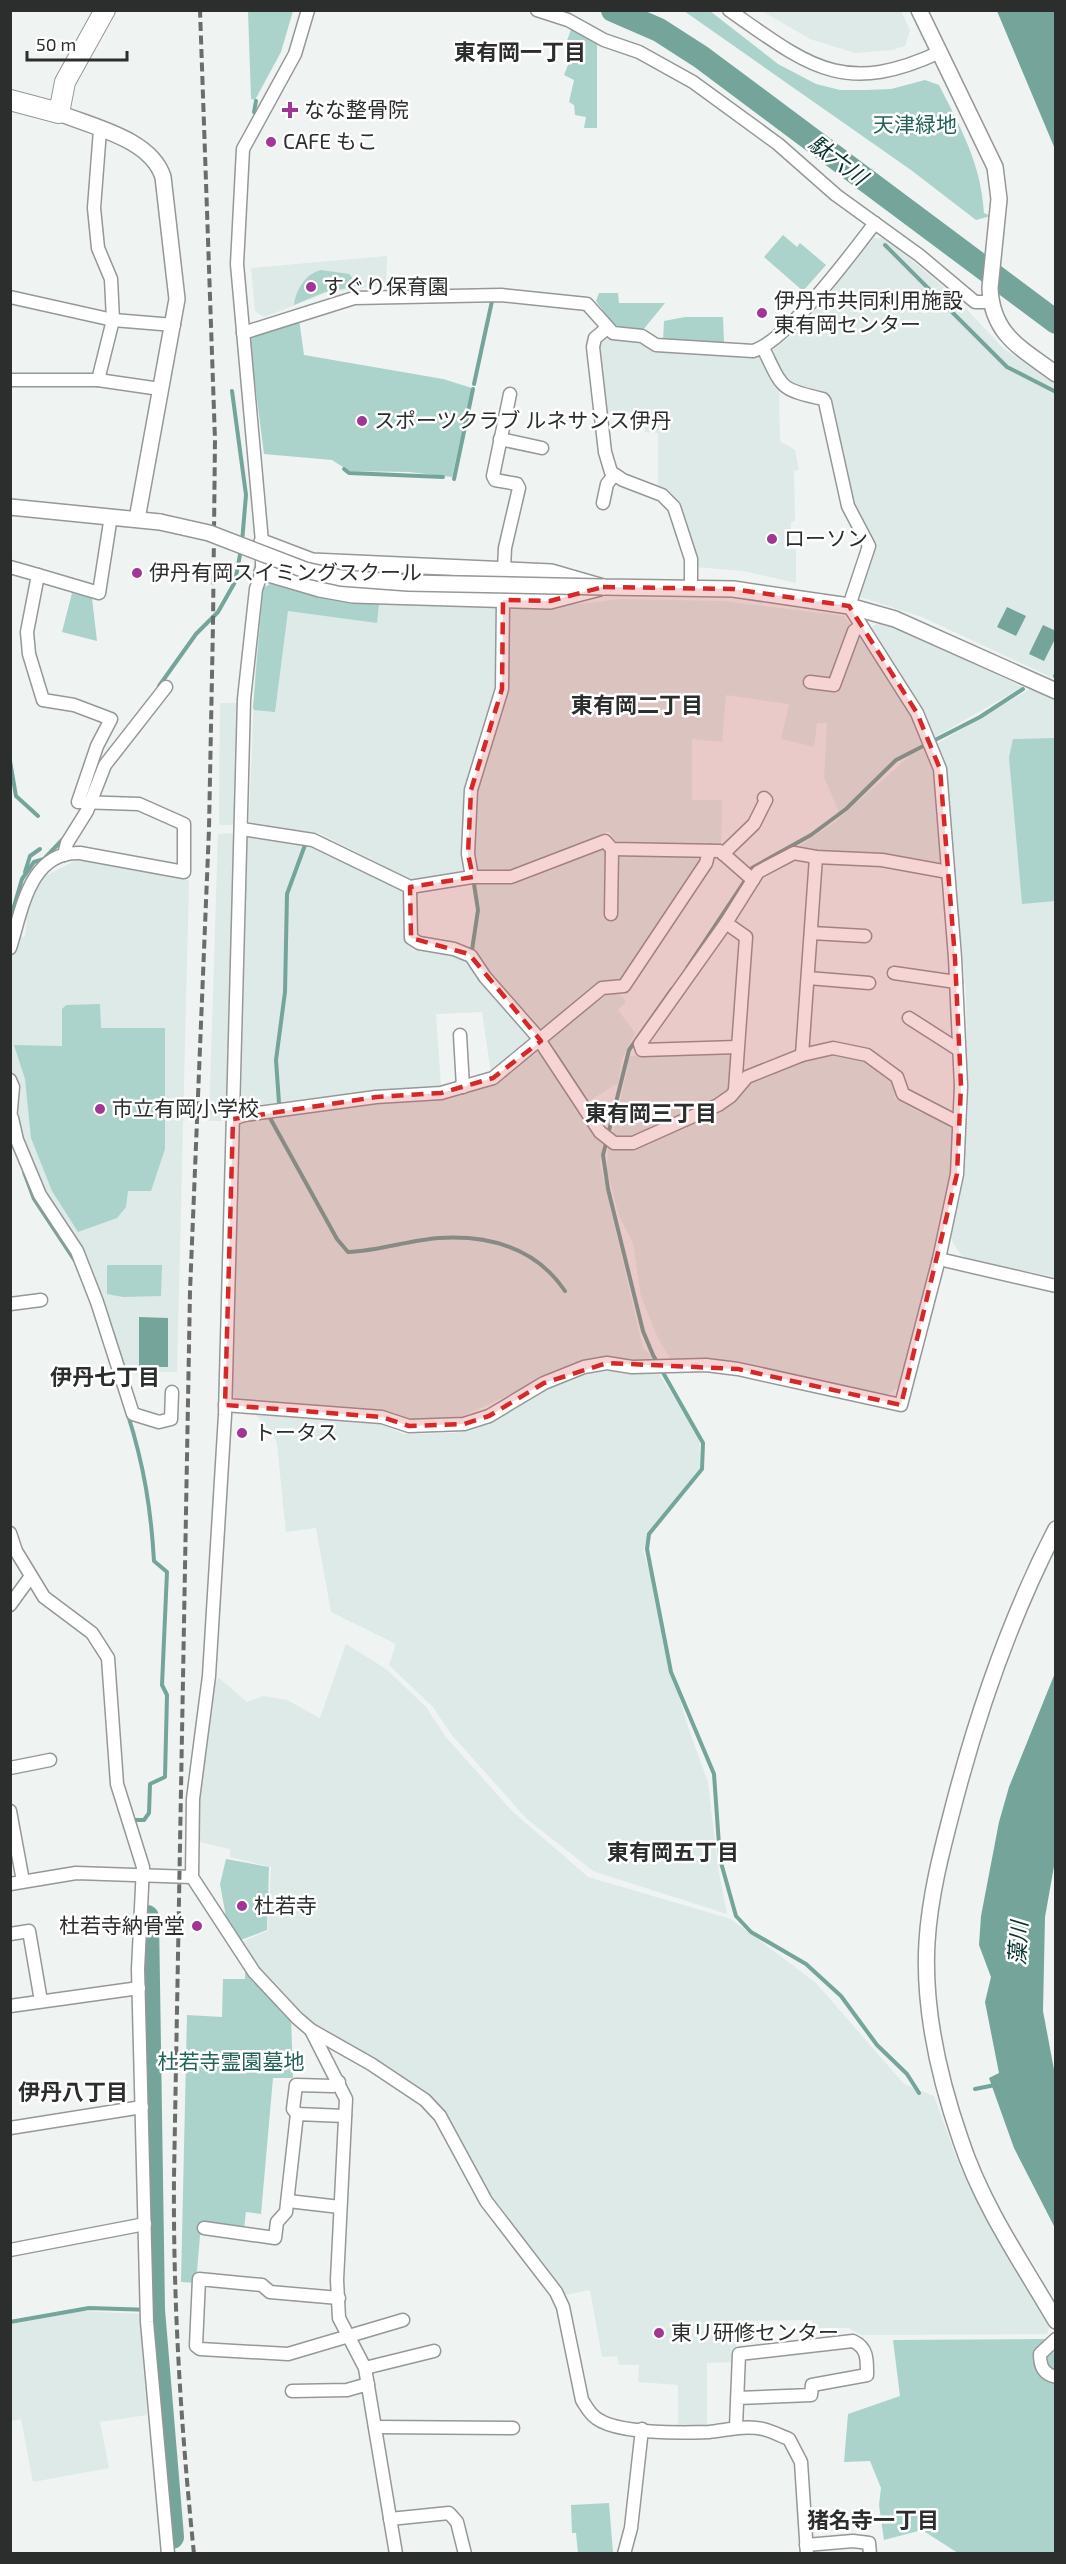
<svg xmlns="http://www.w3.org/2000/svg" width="1066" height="2564" viewBox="0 0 1066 2564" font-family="'Exo 2','Noto Sans JP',sans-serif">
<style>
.built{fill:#ddeae7}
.green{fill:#abd3cb}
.water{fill:#75a49b}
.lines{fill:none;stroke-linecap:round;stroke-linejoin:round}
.stream{stroke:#75a49b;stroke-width:4}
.river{stroke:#75a49b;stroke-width:24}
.minor-casing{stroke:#959897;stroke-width:15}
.tertiary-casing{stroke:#959897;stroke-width:18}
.primary-casing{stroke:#959897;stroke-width:22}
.minor{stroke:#fff;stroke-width:12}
.tertiary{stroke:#fff;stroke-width:15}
.primary{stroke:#fff;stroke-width:20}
.rail{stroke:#6b6d6d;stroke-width:4;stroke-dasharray:9 4.5;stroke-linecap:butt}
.tertiary-bridge-casing{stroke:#959897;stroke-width:18;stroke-linecap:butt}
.tertiary-bridge{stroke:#fff;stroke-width:15}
.marked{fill:#d62828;fill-opacity:0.2;stroke:#d62828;stroke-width:4.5;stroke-dasharray:12 8;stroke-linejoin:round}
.poi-dot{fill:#a13697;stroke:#fff;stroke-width:2}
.labels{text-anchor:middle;stroke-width:5;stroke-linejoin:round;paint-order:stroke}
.poi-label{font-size:21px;fill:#2c2d2d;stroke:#fff;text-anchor:start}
.park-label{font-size:21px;fill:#226259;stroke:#fff}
.neighbourhood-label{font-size:22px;font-weight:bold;fill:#2c2d2d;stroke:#fff}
.water-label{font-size:22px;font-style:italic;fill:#05342e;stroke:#fff}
</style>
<rect width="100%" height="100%" fill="#eff3f2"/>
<g class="built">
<path d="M762,11h139l9,19 -5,16 -13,4 -37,3 -45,-14z"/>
<path d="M874,238h12l69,59 48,51 52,36v295l-133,-62 -65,-21 17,-52 -21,-34 -22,-112 -36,-8 -9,-9 -15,-30 28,-21z"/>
<path d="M387,256l-1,29 -60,8 -62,24 -9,-6 -4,-43z"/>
<path d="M604,337h30l53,16 76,4 16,30 1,54 15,9 4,20 -5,1 1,50 -4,1v27l5,1v33l-53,-12 -48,-4 -13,-54 -24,-24v-56l-13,-1 -1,-20 -37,1 -10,-72z"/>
<path d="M263,588l233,16 2,86 -16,46 -15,136 -55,8 -93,-47 -67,-9 -3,-4 7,-169z"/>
<path d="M619,599l104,2 121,15 31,42 39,63 10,22 -29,17 -56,52 -15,-35 3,-54h-10l-3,24 -33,-8 8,-35 -63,-9 -4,47 -30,-3v61h30l-1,46h-102l-10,-15 -95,41 -39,-1 -4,-16 4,-70 24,-74 10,-106 72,-1z"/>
<path d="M880,622l14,4 128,61 -90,52 -62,-107v-4z"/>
<path d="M1030,689l25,8v580l-82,-17 -12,-5 -8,-12 -3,-11 11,-52 7,-65 -2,-120 -22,-237 -9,-13z"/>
<path d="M220,703h18l-1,122h-18z"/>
<path d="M924,749l9,23 4,22 4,53v16l-3,5 -116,-12 -27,-7 40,-27 76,-67z"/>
<path d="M237,833l-8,288h-20l9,-287z"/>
<path d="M247,836l60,8 98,48 2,43 57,22 69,83 -42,33 -9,-61 -46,2 5,73 -131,11 -69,10z"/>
<path d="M602,848l5,5 91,2 4,7 -78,119 -83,53 -68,-84 7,-40 -5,-28h42z"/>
<path d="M80,858l89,14 -1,4 21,4 -12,492h-51l-42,-118 -39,-59 -27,-61 -2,-51 -5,-13v-115l5,-19 9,1 2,-17 -6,-3 13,-35z"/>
<path d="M606,991h12l8,11 -8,8 17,23 -13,26 -4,24 -29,18 -43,-62z"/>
<path d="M731,1051l1,35 -8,11 -96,43 -16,-2 18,-82z"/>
<path d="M829,1051l36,7 34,27 -5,13 26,15h5l28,12 -1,55 -52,206 -14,10 -214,-34 -14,-24 -17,-41 -8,-54 -14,-27 -12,-46 1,-25 21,3 119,-67z"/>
<path d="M537,1052h5l61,88 -3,24 43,184 9,9v4l-16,1 -20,-5 -33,4 -124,57 -44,2 -37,-11 -141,-9 -5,-5 7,-270 9,-6 249,-38z"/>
<path d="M617,1369l19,5h23l40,62 1,31 -50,65 -7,19 10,32 11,62 24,82 20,55 10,86 9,46 -134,-43 -66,-52 -76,-85 -18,-27 -44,-42 7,-21 -65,-32 -15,-84 -30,4 -9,-88 -3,-8 -20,-23 125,10 24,11 50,-1 17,-2 28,-12 51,-31 31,-12z"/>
<path d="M346,1644l40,25 40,38 19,29 67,75 76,66 143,42 84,63 89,102 30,12 26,72 89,159 -2,7 -186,1 -12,-7h-37v-8l-73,1 -5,41 -27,1v62h-29v-40l-40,-3 1,-17h-20l-2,-9 -15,1 -12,-67 -25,5 -77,-97 -42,-81 -81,-62 -60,-38 -43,-43 -23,-31 29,-12 3,-64 -41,-10v-8l-30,-7v-62l14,-98 5,-4 28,24 16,-6 24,4 33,18z"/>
<path d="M82,2311l57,3 8,101 -47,7 9,46 -76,14 -12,-63 -10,2v-97z"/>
</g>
<g class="green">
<path d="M248,11h45l-12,41 -26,48 -4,-1z"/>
<path d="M684,11h26l68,53 38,20 24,6h26l25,-1 34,-9 14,5c22,44 42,78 45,128l7,3 -15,4 -65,-50z"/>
<path d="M572,27l25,10v91h-13l2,-11 -11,-2 -1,-10 -5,-3 5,-22 -10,-5 10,-25 -9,-4z"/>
<path d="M783,235l14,12 3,-4 26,22 -23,26 -39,-34z"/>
<path d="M321,270l28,4 10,12 -34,6 -31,13c2,-15 11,-31 27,-35z"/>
<path d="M599,293h19l1,10h46l-22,27c-32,-1 -29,-5 -47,-29z"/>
<path d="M685,317h38l1,26 -61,-2 1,-20z"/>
<path d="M299,319l5,36 139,24 29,9 -20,89 -43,-5 -60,-1 -17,-11 -68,-6 -14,-110 2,-8z"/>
<path d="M275,581l102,20 2,3 -2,19 -89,-12 -13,101 -21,-2 -1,-3 10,-119z"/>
<path d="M72,593l20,5 5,43 -35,-9z"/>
<path d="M1055,738v163l-33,3 -13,-147 4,-18z"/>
<path d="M100,1004l1,24h64v121l-14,42h-23l-2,16 -9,11 -39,14 -26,-41 -21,-53 -6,-59 -11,-34 48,1v-37l4,-4z"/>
<path d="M107,1265h55l-1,31 -38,1 -16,-3z"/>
<path d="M226,1859l43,8 -2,63 -26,10 -15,-23 -6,-33z"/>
<path d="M245,1970l46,45 2,63h-20l-12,136 -15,-2 -2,17 -43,-5 -5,59 -15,-1 6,-267 35,2 1,-38h22z"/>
<path d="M1045,2339l10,16v198h-97l-36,-23 -38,10 -5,-35 2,-17 -11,-27 -26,1 4,-48 52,-18 -7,-56z"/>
<path d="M609,2503l4,50h-35l-2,-20h-4l-1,-28z"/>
</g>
<g class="water">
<path d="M997,11h58v138z"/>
<path d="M1007,607l19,9 -10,20 -19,-9z"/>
<path d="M1043,625l13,6 -1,8 -11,22 -15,-7z"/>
<path d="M139,1317l29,1v49h-29z"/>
<path d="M1055,1673l1,182 -11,62 -2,94 12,64v153l-41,-80 -25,-70 10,-5 -14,-71 6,-25 -12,-32 2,-29 18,-94 10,-35z"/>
</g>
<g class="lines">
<g class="stream">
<path d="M254,112l2,-11"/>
<path d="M885,245l122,122 49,25"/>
<path d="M474,384l18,-83"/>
<path d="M232,391l14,104 -4,47"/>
<path d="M344,469l5,4 94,4"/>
<path d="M454,479l19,-90"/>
<path d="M1055,676h1"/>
<path d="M159,686l37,-52 22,-22 17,-30 6,-33"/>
<path d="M10,761l6,35 22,20"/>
<path d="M752,868l59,-33 35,-26 50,-49 84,-43 43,-28"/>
<path d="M25,872l5,-16 10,-7"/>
<path d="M10,920l12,-41 12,-17 10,-3 19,-20"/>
<path d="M472,950l6,-40 -4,-26"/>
<path d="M687,968l57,-86"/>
<path d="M672,989l-43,61 -26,105 5,34 35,142 10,24 50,88 -1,26 -53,65 -2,15 24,123 43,102 6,85 16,57 15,16 55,32 35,32 36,49 30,29 12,19"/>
<path d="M554,1052l38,58"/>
<path d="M279,1103l-3,-43 9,-68 2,-98 18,-49"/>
<path d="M270,1118l67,121 11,13c31,-1 61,-12 91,-14 51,-3 97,10 126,53"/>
<path d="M24,1172l10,27 41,62"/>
<path d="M128,1415c16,51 23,94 26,146l13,11 -5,113 5,10 -2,82 -15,7 -1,29 -5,7h-9"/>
<path d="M975,2089l20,-4"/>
<path d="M10,2322l79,-14 64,2"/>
</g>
<g class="river">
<path d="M613,10l46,20 42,27 355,265"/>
<path d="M147,1917l6,393 19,227"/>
</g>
<g class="minor-casing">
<g id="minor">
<path d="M308,10l-13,44 -52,95 -6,115 25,278v30l-6,17 -12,110 -19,716 -16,261 -16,123 -1,78 62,95 43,46 14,12 60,34 54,36 15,16 46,85 70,91 7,15 19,93c4,6 7,13 14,18 21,16 86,15 113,14 18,-2 36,-7 54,-3 9,2 18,7 26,10l12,23 6,92"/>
<path d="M537,10l31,10 36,20 35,12 54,30 85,62 58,51 83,60 56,47h16"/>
<path d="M729,10c80,56 114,87 211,42"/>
<path d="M10,297l103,23 61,5"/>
<path d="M606,329l-11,9 -2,9 12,105 6,20 12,8 39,15 12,12 17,52v29"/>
<path d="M243,333l111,-35 147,-3 86,9 26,29 29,3 14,9 97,6c34,-10 99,-98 122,-128"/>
<path d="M10,380h88l15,-60 -2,-41 -13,-31 -4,-40 6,-78"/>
<path d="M98,380l62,9"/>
<path d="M500,439l42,9"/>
<path d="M603,503l4,-19 7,-9"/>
<path d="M10,567l28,8 -11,57 2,22 14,46 31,5 37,14 -14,27 -19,56 61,2 45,20v48l-104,-19c-51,-2 -58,58 -70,95"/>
<path d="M504,569l1,-21 14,-60 -2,-4 -22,-4 -2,-4 17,-82"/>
<path d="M38,575l61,18 12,-77"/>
<path d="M810,682l24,3 20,-54 7,-5"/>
<path d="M242,829l71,11 97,47 62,-10h39l94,-36 7,8 108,2 33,29 5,-8 36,-19 22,4 66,3 66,12"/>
<path d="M723,854l31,-30 12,-24 -2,-2"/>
<path d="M64,855l3,-12 20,-32 18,-46 61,-78"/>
<path d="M472,877l-4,-23 3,-64 31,-101 1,-89"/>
<path d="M410,887l1,51 8,5 35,6 17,7 14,21 51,58 64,97 14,11h19l85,-38 13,-9 16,-19 55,-22 31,-7 34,7 30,22 6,17 56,29"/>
<path d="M611,914l1,-65"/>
<path d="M726,923l-86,121 2,6 95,-3"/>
<path d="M811,933l54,3"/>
<path d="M894,973l62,9"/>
<path d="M808,978l61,5"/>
<path d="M909,1018l50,32"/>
<path d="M460,1035l3,52"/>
<path d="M802,1055l14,-198"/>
<path d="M10,1080l3,7 -3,33"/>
<path d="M735,1089l11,-152 -20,-14 27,-43"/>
<path d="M12,1118l5,22 23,55 37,56 20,51 36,112 26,8 12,-3 1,-27"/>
<path d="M233,1119l11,-4 132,-18 65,-4 52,-15 109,-90 22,-2 82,-123 3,-12"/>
<path d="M939,1259l117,27"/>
<path d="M10,1304l31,-4"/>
<path d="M225,1405l157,12 27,9 55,-2 25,-8 55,-33 40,-16 23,-4 25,4 74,-2 32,4 163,36 38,-146 18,-85 4,-88 -6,-128 -15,-189 -23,-56 -68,-107 20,-60 -21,-40 -23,-104 -2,-3c-45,-10 -40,-11 -60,-51"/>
<path d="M10,1533l6,18 28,46 48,36 16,25 9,126 26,83 -5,102 9,353 21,232"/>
<path d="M10,1605l21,-29"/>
<path d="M10,1768l40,-8"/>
<path d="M10,1811l13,70"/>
<path d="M10,1884l66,-11 116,4"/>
<path d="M10,1934l19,-3 12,70"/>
<path d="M10,2006l129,-18"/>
<path d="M311,2030l35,69 -9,181 2,38 26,50 31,186"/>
<path d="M297,2114l-4,-5 3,-24 37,1 6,-4"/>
<path d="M10,2128l132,-21"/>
<path d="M288,2201l52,6"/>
<path d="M204,2228l71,10 2,-16 9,-10 11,-98 48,2"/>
<path d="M10,2250l135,-26"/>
<path d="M339,2298l-69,-6 -8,-7 -63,-6 -3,67 4,3 88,5 115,-34"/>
<path d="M1056,2339l-16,15c0,12 3,20 16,23"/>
<path d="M365,2368l69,-17"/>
<path d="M292,2391l55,-1 21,-6"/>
<path d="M375,2427l138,1"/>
<path d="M736,2427l3,-73 114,-13c15,7 14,19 14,34l-55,10 -1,10 -74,3"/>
<path d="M390,2519l59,-6 8,9 8,32"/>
<path d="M806,2545l47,-4 16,2 1,11"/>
<path d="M624,2554l7,-26 11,-99"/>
</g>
</g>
<g class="tertiary-casing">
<g id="tertiary">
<path d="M919,10l76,157 4,32 -9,89c2,47 31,60 66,86"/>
<path d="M59,113c34,14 92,26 104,64l14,122 -40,220"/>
<path d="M10,507l150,15"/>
<path d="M262,542l50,19 239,11 52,15 130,2 116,17 46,13 161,72"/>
<path d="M262,572l58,17 33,6 197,6 50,-13"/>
<path d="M1056,1529c-45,87 -76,176 -101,271 -12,46 -25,93 -28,142 -4,67 12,136 34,199 21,64 61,122 95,180"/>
</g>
</g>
<g class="primary-casing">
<path id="primary" d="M10,100l49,13 6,-31 40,-72"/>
</g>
<use href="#minor" class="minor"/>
<use href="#tertiary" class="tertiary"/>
<use href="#primary" class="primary"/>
<path class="rail" d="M194,2554c-13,-126 -21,-251 -20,-377l16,-886 19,-462 4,-205 2,-184 -15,-430"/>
<g class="tertiary-bridge-casing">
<path id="tertiary-bridge" d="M160,522l49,11 96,37 36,8 67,5 195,4"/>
</g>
<use href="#tertiary-bridge" class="tertiary-bridge"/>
</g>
<path class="marked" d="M603,587l130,2 116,17 68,107 23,56 15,189 6,128 -4,88 -56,231 -163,-36 -131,-6 -63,20 -55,33 -25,8 -55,2 -27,-9 -157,-12 8,-286 143,-22 65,-4 52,-15 48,-37 -72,-87 -58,-16 -1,-51 63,-10 -5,-23 3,-64 31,-101 1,-89 47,1z"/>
<g class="poi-dot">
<path d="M287 101h6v6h6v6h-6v6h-6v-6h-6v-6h6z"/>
<circle cx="271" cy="142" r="6"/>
<circle cx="311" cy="287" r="6"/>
<circle cx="762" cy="313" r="6"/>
<circle cx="362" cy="421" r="6"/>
<circle cx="772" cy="539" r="6"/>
<circle cx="137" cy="573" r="6"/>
<circle cx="100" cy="1109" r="6"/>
<circle cx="242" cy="1433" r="6"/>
<circle cx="242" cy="1906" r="6"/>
<circle cx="197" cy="1926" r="6"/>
<circle cx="659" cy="2333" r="6"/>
</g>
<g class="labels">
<g class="poi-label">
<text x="304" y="117">なな整骨院</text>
<text x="283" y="149">CAFE もこ</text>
<text x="323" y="294">すぐり保育園</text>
<text x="774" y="308">伊丹市共同利用施設<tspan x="774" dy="24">東有岡センター</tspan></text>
<text x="374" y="428">スポーツクラブ ルネサンス伊丹</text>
<text x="784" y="546">ローソン</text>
<text x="149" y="580">伊丹有岡スイミングスクール</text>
<text x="112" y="1116">市立有岡小学校</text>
<text x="254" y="1440">トータス</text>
<text x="254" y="1913">杜若寺</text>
<text x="185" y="1933" text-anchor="end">杜若寺納骨堂</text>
<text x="671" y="2340">東リ研修センター</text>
</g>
<g class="park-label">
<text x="915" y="132">天津緑地</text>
<text x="231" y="2069">杜若寺霊園墓地</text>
</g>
<g class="neighbourhood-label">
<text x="520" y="60">東有岡一丁目</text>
<text x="637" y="713">東有岡二丁目</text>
<text x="651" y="1121">東有岡三丁目</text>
<text x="105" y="1385">伊丹七丁目</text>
<text x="673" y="1860">東有岡五丁目</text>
<text x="73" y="2100">伊丹八丁目</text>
<text x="873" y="2528">猪名寺一丁目</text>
</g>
<g class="water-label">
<text transform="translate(838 160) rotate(37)" y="8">駄六川</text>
<text transform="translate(1018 1943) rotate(-87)" y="8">藻川</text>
</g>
</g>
<rect width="1066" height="2564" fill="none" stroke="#2c2d2d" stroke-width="24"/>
<path d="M27 51v9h100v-9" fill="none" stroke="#2c2d2d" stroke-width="3"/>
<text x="36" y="51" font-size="18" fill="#2c2d2d" stroke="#ffffff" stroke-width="4.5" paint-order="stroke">50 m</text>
</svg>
